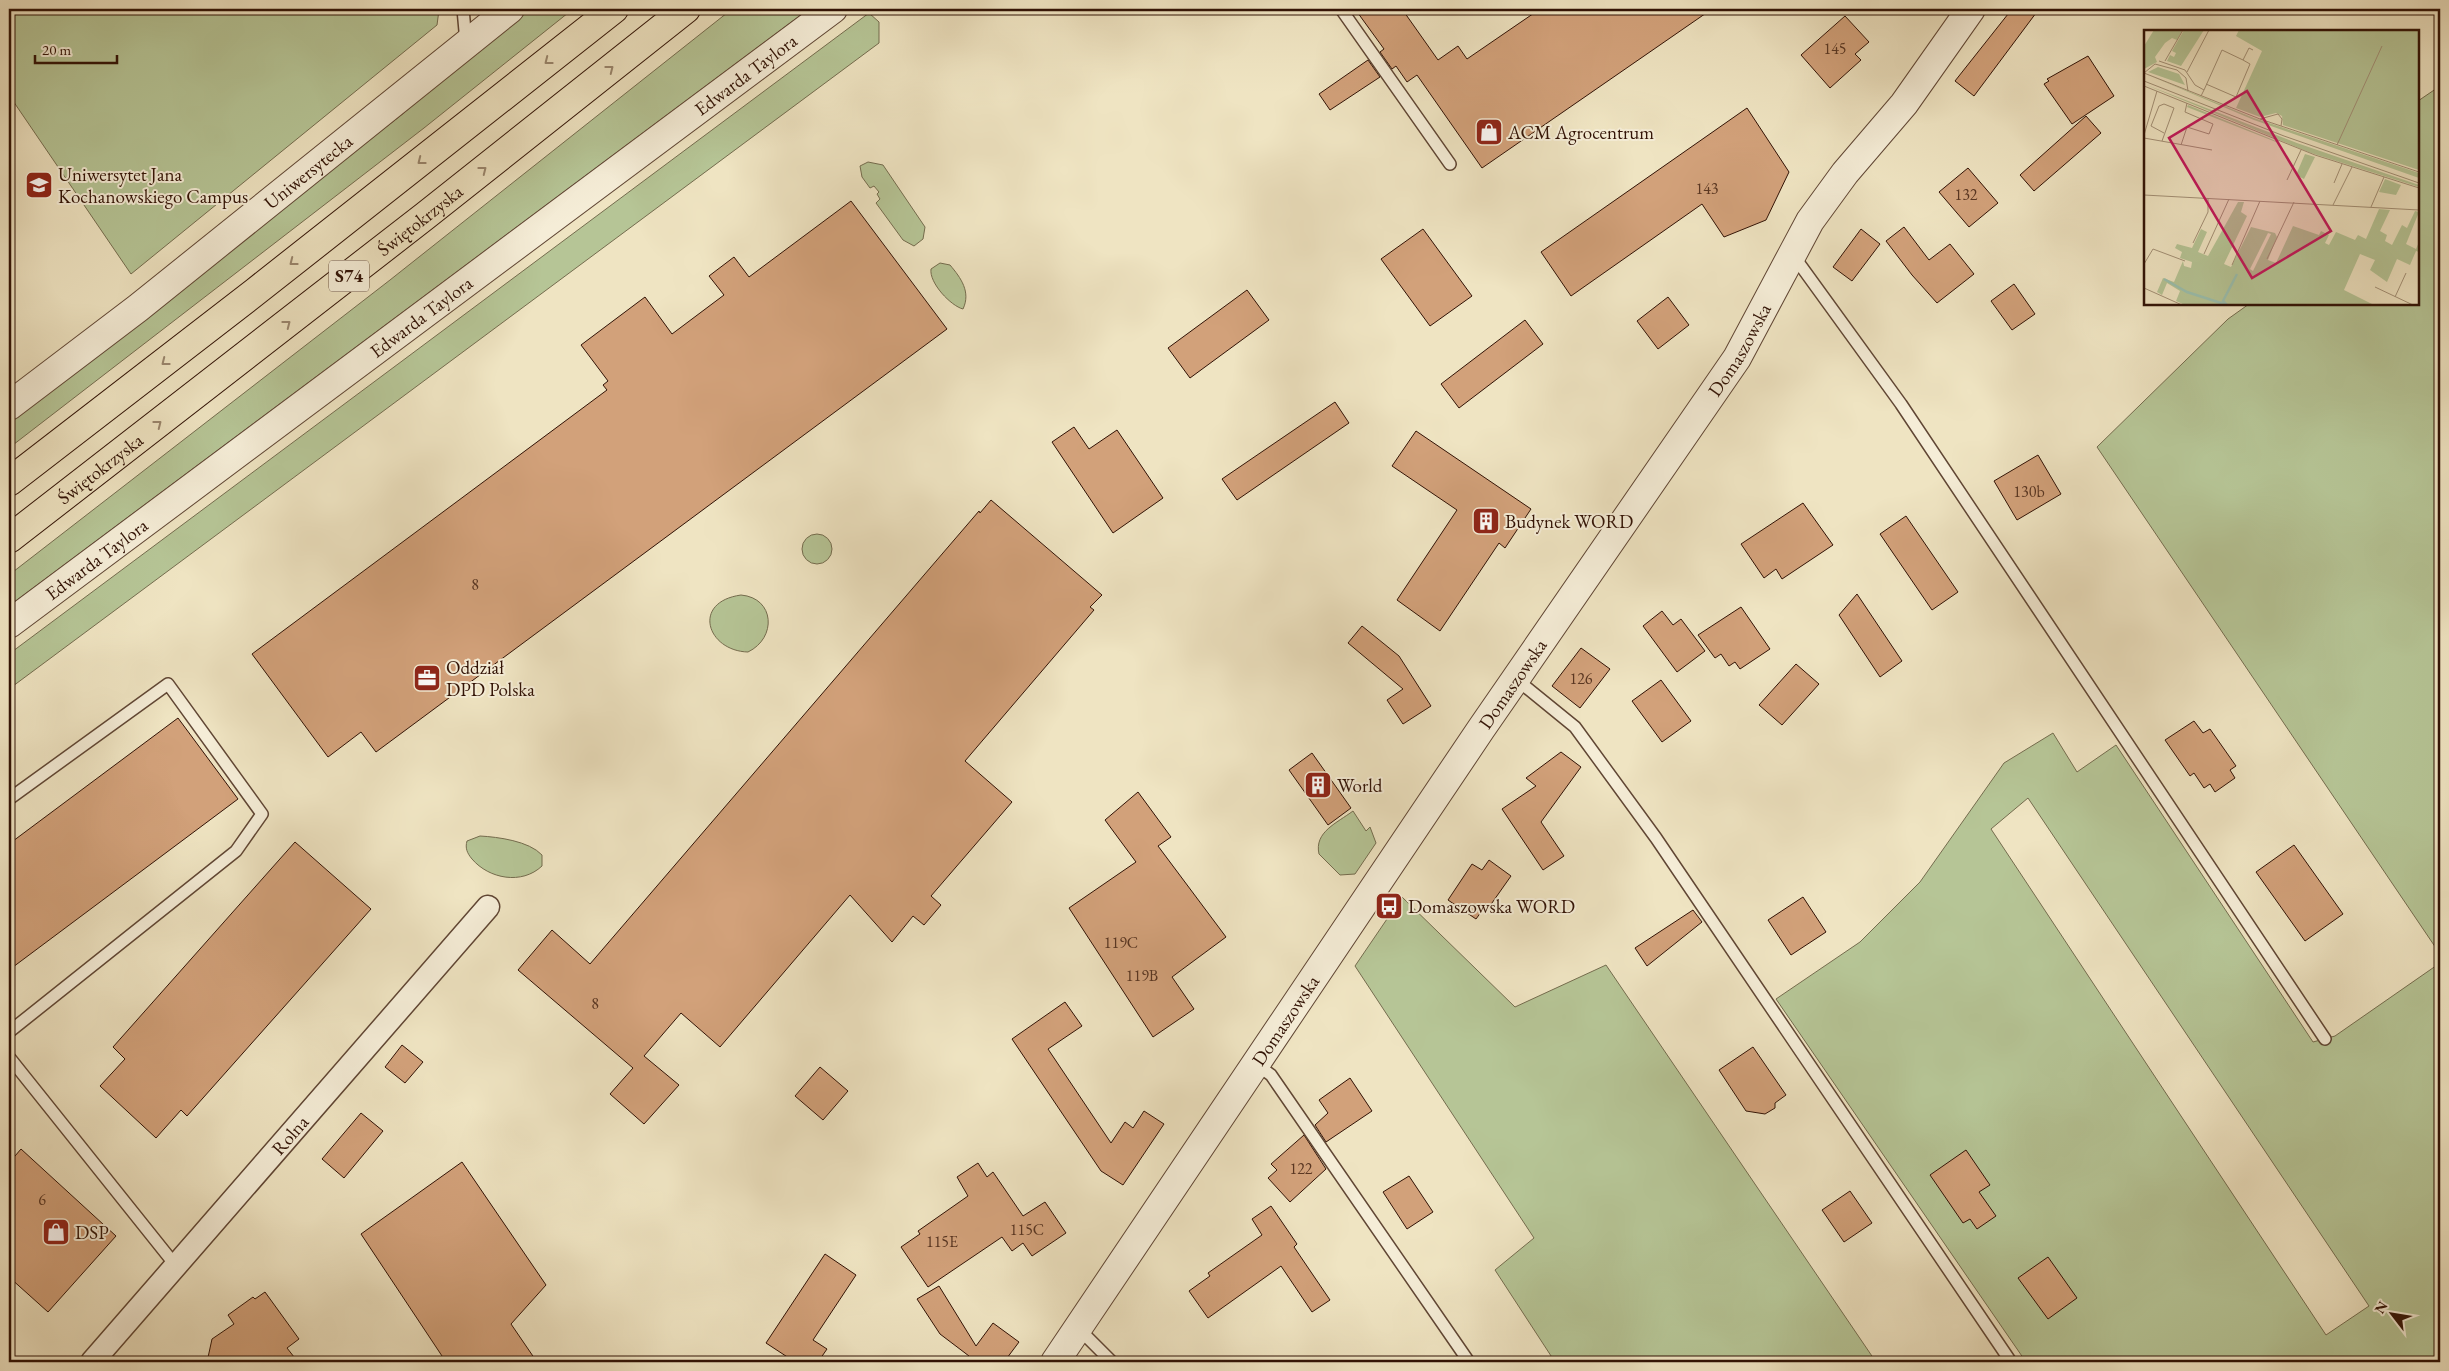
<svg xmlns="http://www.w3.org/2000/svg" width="2449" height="1371" viewBox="0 0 2449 1371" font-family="'EB Garamond',serif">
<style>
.green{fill:#b6c596;stroke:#746c4e;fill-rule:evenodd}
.building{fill:#d2a17a;stroke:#311205}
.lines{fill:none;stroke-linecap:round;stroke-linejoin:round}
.service-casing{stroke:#604634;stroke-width:14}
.minor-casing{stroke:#604634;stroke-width:25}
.tertiary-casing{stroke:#604634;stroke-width:30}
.motorway-casing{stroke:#311205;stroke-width:30}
.service{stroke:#f5edd7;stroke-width:11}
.minor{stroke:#f5edd7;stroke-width:22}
.tertiary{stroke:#f5edd7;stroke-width:28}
.motorway{stroke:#efe4c2;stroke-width:28}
.oneway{stroke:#9a866d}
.labels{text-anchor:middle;stroke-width:4;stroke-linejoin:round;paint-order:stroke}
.number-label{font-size:16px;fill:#593622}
.shield{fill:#f5edd7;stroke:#6c5444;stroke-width:1}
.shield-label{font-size:18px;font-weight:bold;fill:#311205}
.street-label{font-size:19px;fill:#311205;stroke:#f5edd7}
.poi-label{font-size:19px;fill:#311205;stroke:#f5edd7;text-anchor:start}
.inset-river{fill:none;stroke:#9abfae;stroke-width:2.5}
.inset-road{fill:none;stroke:#a39076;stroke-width:1}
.view{fill:#c2185b;fill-opacity:0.15;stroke:#c2185b;stroke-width:2.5}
.inset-edge{fill:none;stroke:#311205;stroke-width:2.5}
</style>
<rect width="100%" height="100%" fill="#efe4c2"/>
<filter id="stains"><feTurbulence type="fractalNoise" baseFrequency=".004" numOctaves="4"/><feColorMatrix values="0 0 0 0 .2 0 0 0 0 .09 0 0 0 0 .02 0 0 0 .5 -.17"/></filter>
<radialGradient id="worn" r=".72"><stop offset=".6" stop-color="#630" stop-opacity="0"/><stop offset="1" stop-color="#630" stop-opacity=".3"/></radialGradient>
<g class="green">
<path d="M9,9h430v1l-2,15 -306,249 -122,-179z"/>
<path d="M526,9h47l-149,119 -415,320v-29l391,-303z"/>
<path d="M732,9h77l-800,597v-31l381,-295z"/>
<path d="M869,13l10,9v21l-870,646v-35z"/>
<path d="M2440,86v868l-343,-507 131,-128 21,-15h169v-203z"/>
<path d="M868,162l15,3 42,62 -2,12 -9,7 -11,-6 -27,-37 4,-4 -3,-5 2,-2 -5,-6 -4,2 -8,-11 -2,-11z"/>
<path d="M940,263l10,2c11,13 21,27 13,44 -12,-3 -34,-26 -32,-40z"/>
<circle cx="817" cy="549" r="15"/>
<path d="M741,595c34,3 36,43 7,57 -41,-1 -57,-50 -7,-57z"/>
<path d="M2053,733l24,39 39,-27 197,297 22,-6 105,-73v399h-414l-250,-363 84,-57 60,-60 84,-119zM2028,798l341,508 -43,29 -335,-506z"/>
<path d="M1353,811l13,20 4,-4 6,16 -21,31 -15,1 -21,-21c-5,-22 18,-31 34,-43z"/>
<path d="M480,836c18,1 49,5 62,19v11c-20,19 -53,13 -70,-7 -5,-6 -7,-11 -5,-18z"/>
<path d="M1402,897l113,110 91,-42 270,397h-321l-60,-92 39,-32 -179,-272z"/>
</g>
<g class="building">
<path d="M1355,9h47l36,51 20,-14 9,13 73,-50h172l-230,159 -65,-93 -10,7 -11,-16 -4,3 -12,-17 4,-3z"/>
<path d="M2012,9h27l-65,87 -19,-15z"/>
<path d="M1845,16l24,26 -14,12 6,6 -31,28 -29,-33z"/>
<path d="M2088,56l26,40 -42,28 -28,-40 5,-3 -2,-2z"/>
<path d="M1368,60l12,17 -50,33 -11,-16z"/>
<path d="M1747,108l42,64 -23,48 -42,17 -22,-33 -131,92 -30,-44z"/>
<path d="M2086,116l15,17 -67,58 -14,-16z"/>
<path d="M1968,168l30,35 -29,24 -30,-35z"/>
<path d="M851,201l96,128 -571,423 -15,-20 -33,25 -76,-103 355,-264 -4,-5 5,-4 -27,-36 64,-48 27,37 52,-39 -15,-19 25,-19 15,20z"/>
<path d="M1904,227l25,33 21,-16 24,30 -37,29 -25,-28 -26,-34z"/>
<path d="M1423,229l49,67 -42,30 -49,-67z"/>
<path d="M1861,229l19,15 -28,37 -19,-14z"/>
<path d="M2014,284l21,30 -23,16 -21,-29z"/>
<path d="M1247,290l22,30 -79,58 -22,-30z"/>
<path d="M1668,297l21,28 -31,24 -21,-28z"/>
<path d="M1525,320l18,24 -84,64 -18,-24z"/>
<path d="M1335,402l14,21 -112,77 -15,-21z"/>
<path d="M1074,427l15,22 28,-19 46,68 -50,35 -61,-91z"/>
<path d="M1416,431l115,78 -26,39 -6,-5 -59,88 -43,-31 60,-90 -65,-44z"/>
<path d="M2038,455l23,39 -44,26 -23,-39z"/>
<path d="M991,500l111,95 -12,12 4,3 -129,151 47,41 -81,94 10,9 -17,20 -11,-9 -21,26 -42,-47 -130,152 -39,-34 -37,43 35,29 -35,39 -34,-30 23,-26 -115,-98 34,-40 38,34 389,-453 1,2z"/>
<path d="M1803,503l30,42 -51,34 -6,-10 -12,9 -23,-34z"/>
<path d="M1906,516l52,76 -26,18 -52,-76z"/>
<path d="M1857,594l45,67 -22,16 -41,-62z"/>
<path d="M1741,607l29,42 -30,20 -5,-7 -6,4 -8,-12 -6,4 -17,-23z"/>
<path d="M1662,611l11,14 8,-6 24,32 -28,21 -34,-46z"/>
<path d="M1362,626l37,30 32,50 -28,18 -16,-24 16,-11 -55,-46z"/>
<path d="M1581,648l29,21 -30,39 -28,-22z"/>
<path d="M1796,664l23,20 -37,41 -23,-20z"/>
<path d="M1661,680l30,41 -29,21 -30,-41z"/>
<path d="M178,718l60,81 -229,171v-126z"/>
<path d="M2194,721l9,12 7,-4 26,37 -6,4 5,8 -20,14 -5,-8 -6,4 -10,-15 -4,3 -25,-36z"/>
<path d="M1561,752l20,15 -40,55 23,34 -21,14 -41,-61 34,-23 -10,-8z"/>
<path d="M1312,753l39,55 -23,17 -39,-55z"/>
<path d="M1138,792l33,45 -13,9 68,91 -54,40 22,32 -41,28 -84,-129 67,-46 -31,-42z"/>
<path d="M295,842l76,67 -184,207 -6,-6 -25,28 -56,-52 25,-27 -12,-12z"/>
<path d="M2294,845l49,69 -38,27 -49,-69z"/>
<path d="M1489,860l22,16 -24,34 -3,-2 -8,11 -28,-19 24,-36 10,6z"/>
<path d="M1803,897l23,35 -35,23 -23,-35z"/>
<path d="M1693,910l9,12 -55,44 -12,-18z"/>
<path d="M1065,1002l17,24 -34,23 63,94 14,-21 8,6 11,-17 20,13 -41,61 -22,-14 -89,-132z"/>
<path d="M402,1045l21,17 -18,21 -20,-16z"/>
<path d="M1753,1047l33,48 -11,8v5l-10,6 -19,-3 -27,-41z"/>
<path d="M820,1067l28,24 -25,29 -28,-24z"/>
<path d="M1350,1078l22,33 -46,31 -11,-17 13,-12 -9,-13z"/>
<path d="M361,1113l22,18 -39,47 -22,-19z"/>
<path d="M1304,1135l22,34 -36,33 -22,-24 9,-8 -6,-6z"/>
<path d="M21,1149l95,87 -68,76 -39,-35v-114z"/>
<path d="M1966,1150l24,35 -11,7 17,24 -19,13 -7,-10 -7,4 -33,-48z"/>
<path d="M462,1162l84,123 -35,39 26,38h-91l-85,-128z"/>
<path d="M978,1163l9,14 6,-5 30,44 22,-14 21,31 -34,23 -9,-13 -11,8 -10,-14 -74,50 -27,-40 19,-13 -2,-3 50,-35 -11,-19z"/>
<path d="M1409,1176l24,36 -26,17 -24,-37z"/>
<path d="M1850,1191l22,32 -28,19 -22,-32z"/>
<path d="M1271,1206l26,38 -3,3 36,53 -18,12 -31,-46 -73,52 -19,-27 21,-15 -2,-3 54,-38 -10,-16z"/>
<path d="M825,1254l31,21 -43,65 14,9 -9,13h-23l-29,-19z"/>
<path d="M2048,1257l29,41 -29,21 -30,-41z"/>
<path d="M939,1286l37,60 17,-23 26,19 -15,20h-40l5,-6 -29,-22 -23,-35z"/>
<path d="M265,1292l34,47 -12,9 11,14h-91l5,-23 22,-15 -6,-9 25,-18 2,2z"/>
</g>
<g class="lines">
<g class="service-casing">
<g id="service">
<path d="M463,9l3,33"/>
<path d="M1341,9l109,155"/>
<path d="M1793,255l108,149 424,635"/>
<path d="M1516,679l59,48 81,111 355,524"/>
<path d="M9,799l159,-115 94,130 -26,37 -227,181"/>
<path d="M9,1057l167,209"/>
<path d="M1256,1064l15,11 198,287"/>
<path d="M1078,1328l34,34"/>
</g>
</g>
<g class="minor-casing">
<g id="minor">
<path id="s1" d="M92,1362l396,-455"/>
</g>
</g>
<g class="tertiary-casing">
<g id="tertiary">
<path id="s2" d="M9,406l129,-98 372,-299"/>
<path id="s3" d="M9,624l824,-615"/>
<path id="s4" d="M1055,1362l426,-633 256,-371 73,-137 35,-48 59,-69 67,-95"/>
</g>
</g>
<g class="motorway-casing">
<g id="motorway">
<path d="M9,482l246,-190 359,-283"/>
<path id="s5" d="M9,539l416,-323 261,-207"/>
</g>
</g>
<use href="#service" class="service"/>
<use href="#minor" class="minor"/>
<use href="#tertiary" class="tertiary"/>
<use href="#motorway" class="motorway"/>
</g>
<defs><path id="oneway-chevron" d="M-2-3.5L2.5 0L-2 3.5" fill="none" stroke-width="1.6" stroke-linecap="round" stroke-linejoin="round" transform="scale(1.25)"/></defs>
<g class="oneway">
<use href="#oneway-chevron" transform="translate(548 61) rotate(142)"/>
<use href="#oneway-chevron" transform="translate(610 69) rotate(-38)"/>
<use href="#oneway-chevron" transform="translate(421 161) rotate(142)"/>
<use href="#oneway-chevron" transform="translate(483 170) rotate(-38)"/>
<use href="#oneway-chevron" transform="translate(293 262) rotate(142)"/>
<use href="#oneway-chevron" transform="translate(287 324) rotate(-38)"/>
<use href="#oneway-chevron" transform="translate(165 362) rotate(142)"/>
<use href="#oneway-chevron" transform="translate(158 424) rotate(-38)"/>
</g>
<defs>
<g id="shop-square" transform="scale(1.4375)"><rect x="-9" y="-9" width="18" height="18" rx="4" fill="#8f2418" stroke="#f5edd7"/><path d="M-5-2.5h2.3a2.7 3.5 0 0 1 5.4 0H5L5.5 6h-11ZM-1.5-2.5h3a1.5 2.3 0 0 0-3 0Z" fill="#fff"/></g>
<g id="university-square" transform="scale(1.4375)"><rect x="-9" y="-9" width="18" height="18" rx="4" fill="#8f2418" stroke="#f5edd7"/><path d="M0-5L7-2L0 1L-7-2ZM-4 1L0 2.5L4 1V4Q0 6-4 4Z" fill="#fff"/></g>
<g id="building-square" transform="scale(1.4375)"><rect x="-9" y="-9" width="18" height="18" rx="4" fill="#8f2418" stroke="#f5edd7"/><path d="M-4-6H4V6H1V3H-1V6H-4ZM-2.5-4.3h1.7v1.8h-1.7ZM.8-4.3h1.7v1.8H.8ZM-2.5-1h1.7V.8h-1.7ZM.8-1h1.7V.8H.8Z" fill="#fff"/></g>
<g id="office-square" transform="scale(1.4375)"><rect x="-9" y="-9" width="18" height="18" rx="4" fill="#8f2418" stroke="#f5edd7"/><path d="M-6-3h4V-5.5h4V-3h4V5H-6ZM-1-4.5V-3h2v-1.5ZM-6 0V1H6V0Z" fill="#fff"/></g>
<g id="bus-square" transform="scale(1.4375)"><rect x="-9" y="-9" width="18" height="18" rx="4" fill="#8f2418" stroke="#f5edd7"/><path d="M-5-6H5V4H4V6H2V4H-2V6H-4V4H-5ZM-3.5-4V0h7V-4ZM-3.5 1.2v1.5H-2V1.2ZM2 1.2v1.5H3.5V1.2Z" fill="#fff"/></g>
</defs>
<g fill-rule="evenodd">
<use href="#shop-square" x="1489" y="132"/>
<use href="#university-square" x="39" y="185"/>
<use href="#building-square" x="1486" y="521"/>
<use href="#office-square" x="427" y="678"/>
<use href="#building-square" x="1318" y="785"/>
<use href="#bus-square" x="1389" y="906"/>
<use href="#shop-square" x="56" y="1232"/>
</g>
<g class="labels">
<g class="number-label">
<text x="1835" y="54">145</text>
<text x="1707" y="194">143</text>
<text x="1966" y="200">132</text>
<text x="2029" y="497">130b</text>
<text x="475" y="590">8</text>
<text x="1581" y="684">126</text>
<text x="1121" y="948">119C</text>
<text x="1142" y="981">119B</text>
<text x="595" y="1009">8</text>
<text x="1301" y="1174">122</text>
<text x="42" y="1205">6</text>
<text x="1027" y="1235">115C</text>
<text x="942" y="1247">115E</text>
</g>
<rect class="shield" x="329" y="260.5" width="40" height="31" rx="4"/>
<g class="shield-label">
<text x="349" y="282">S74</text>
</g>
<g class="street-label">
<text dy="7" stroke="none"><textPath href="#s3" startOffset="919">Edwarda Taylora</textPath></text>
<text dy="7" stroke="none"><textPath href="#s2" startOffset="380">Uniwersytecka</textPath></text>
<text dy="7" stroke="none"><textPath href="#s5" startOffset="520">Świętokrzyska</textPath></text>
<text dy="7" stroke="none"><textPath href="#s3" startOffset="514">Edwarda Taylora</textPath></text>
<text dy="7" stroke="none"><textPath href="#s4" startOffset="1222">Domaszowska</textPath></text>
<text dy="7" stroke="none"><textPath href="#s5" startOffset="115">Świętokrzyska</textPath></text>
<text dy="7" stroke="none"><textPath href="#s3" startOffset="109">Edwarda Taylora</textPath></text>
<text dy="7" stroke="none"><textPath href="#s4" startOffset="818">Domaszowska</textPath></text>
<text dy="7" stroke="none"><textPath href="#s4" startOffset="412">Domaszowska</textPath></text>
<text dy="7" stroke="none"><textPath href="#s1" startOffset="301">Rolna</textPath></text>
</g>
<g class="poi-label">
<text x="1508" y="139">ACM Agrocentrum</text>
<text x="58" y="181">Uniwersytet Jana<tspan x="58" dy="22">Kochanowskiego Campus</tspan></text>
<text x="1505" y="528">Budynek WORD</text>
<text x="446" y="674">Oddział<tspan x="446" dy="22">DPD Polska</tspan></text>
<text x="1337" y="792">World</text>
<text x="1408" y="913">Domaszowska WORD</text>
<text x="75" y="1239">DSP</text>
</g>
</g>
<g transform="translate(2144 30)">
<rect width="275" height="275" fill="#efe4c2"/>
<path d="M10,0h29l-6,10 -5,-2 -7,5 -10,14 2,5 -13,7v-23zM40,0h20l-23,36 -14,-5 3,-6 4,2 2,-4 -4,-2zM95,0h180v140l-136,-45 -1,-9 -6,-3 -16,4 -24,-9 26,-57 -26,-15zM14,37l21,7 6,11 -37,-13zM2,44l108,44 165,55v5l-165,-58zM0,54l153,59 122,42v2l-108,-34zM44,75l88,36v1l-89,-35zM161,124l10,3 -11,22 -8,-4zM241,149l16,6 -5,10 -17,-3zM94,172h6l-3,10 6,4 -23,48 7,3 20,-40 24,6 2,4 -9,23 8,3 17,-37 26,9 2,-4 8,4 -4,8 4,2 7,-13 19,8 3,-5 8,4 13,-30 11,1 -10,21 7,4 -2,6 7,4 10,-20 5,3 8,-17 4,1 -13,32 10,5 3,-7v10l-3,-1 -6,14 -13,-6 -10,23 -17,-12 5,-10 -15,-6 -16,36 30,15h-189l-9,-4 4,-10 -13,-8 -5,12 -5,-3 6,-14 11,4 9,-21 1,5 7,2 1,-6 -12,-4 2,-6 -7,-4 2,-4 15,4 9,-19 6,3 -9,20 10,4zM124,203l3,1 -18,37 -3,-2z" fill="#b6c596" fill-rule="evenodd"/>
<path class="inset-river" d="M20,249l23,13 37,12M83,275l-4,-4 14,-27"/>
<path class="inset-road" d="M15,31l26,9 10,15 9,5 -3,6M21,31l18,-31M43,42l22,-42M0,43l116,46 159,53M0,43l11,-9 22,6 9,8 2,13M0,51l140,55 135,47M62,54l30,13 14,-33 -7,-4M0,56l171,69 104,33M60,60l18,-40 21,10 6,-12 4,2M116,89l18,-5 4,5 -1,7M0,105l13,-44M0,108l68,12M18,111l12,-33 -10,-4 -5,2 -8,20 13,7M37,115l6,-18 22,7 4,-10 -28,-12 2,-9M193,115l45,-99M143,150l14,-30M190,153l8,-19M0,165l275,15M189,175l19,-38M227,177l13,-30M49,213l15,-31v-14M60,224l25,-55M123,229l27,-57M0,234l9,-15 32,12M88,235l28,-64M231,257l38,18M0,258l38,17M251,267l11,-24"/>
<path class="view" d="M103,61l84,140 -79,47 -83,-140z"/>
<rect width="275" height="275" class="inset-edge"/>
</g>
<rect width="2449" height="1371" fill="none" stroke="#efe4c2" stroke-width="30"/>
<rect x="10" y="10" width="2429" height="1351" fill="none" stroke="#311205" stroke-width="2.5"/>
<rect x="15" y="15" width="2419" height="1341" fill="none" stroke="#311205"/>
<g transform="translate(2392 1314) rotate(301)" stroke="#f5edd7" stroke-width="4" paint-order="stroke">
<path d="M0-4L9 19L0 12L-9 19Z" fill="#311205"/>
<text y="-8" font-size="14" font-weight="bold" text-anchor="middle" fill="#311205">N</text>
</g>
<path d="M35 55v8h82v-8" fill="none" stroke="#311205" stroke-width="2.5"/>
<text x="42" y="55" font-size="15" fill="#311205" stroke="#f5edd7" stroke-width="4" paint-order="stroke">20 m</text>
<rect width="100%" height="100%" filter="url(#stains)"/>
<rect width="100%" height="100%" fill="url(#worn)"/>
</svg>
